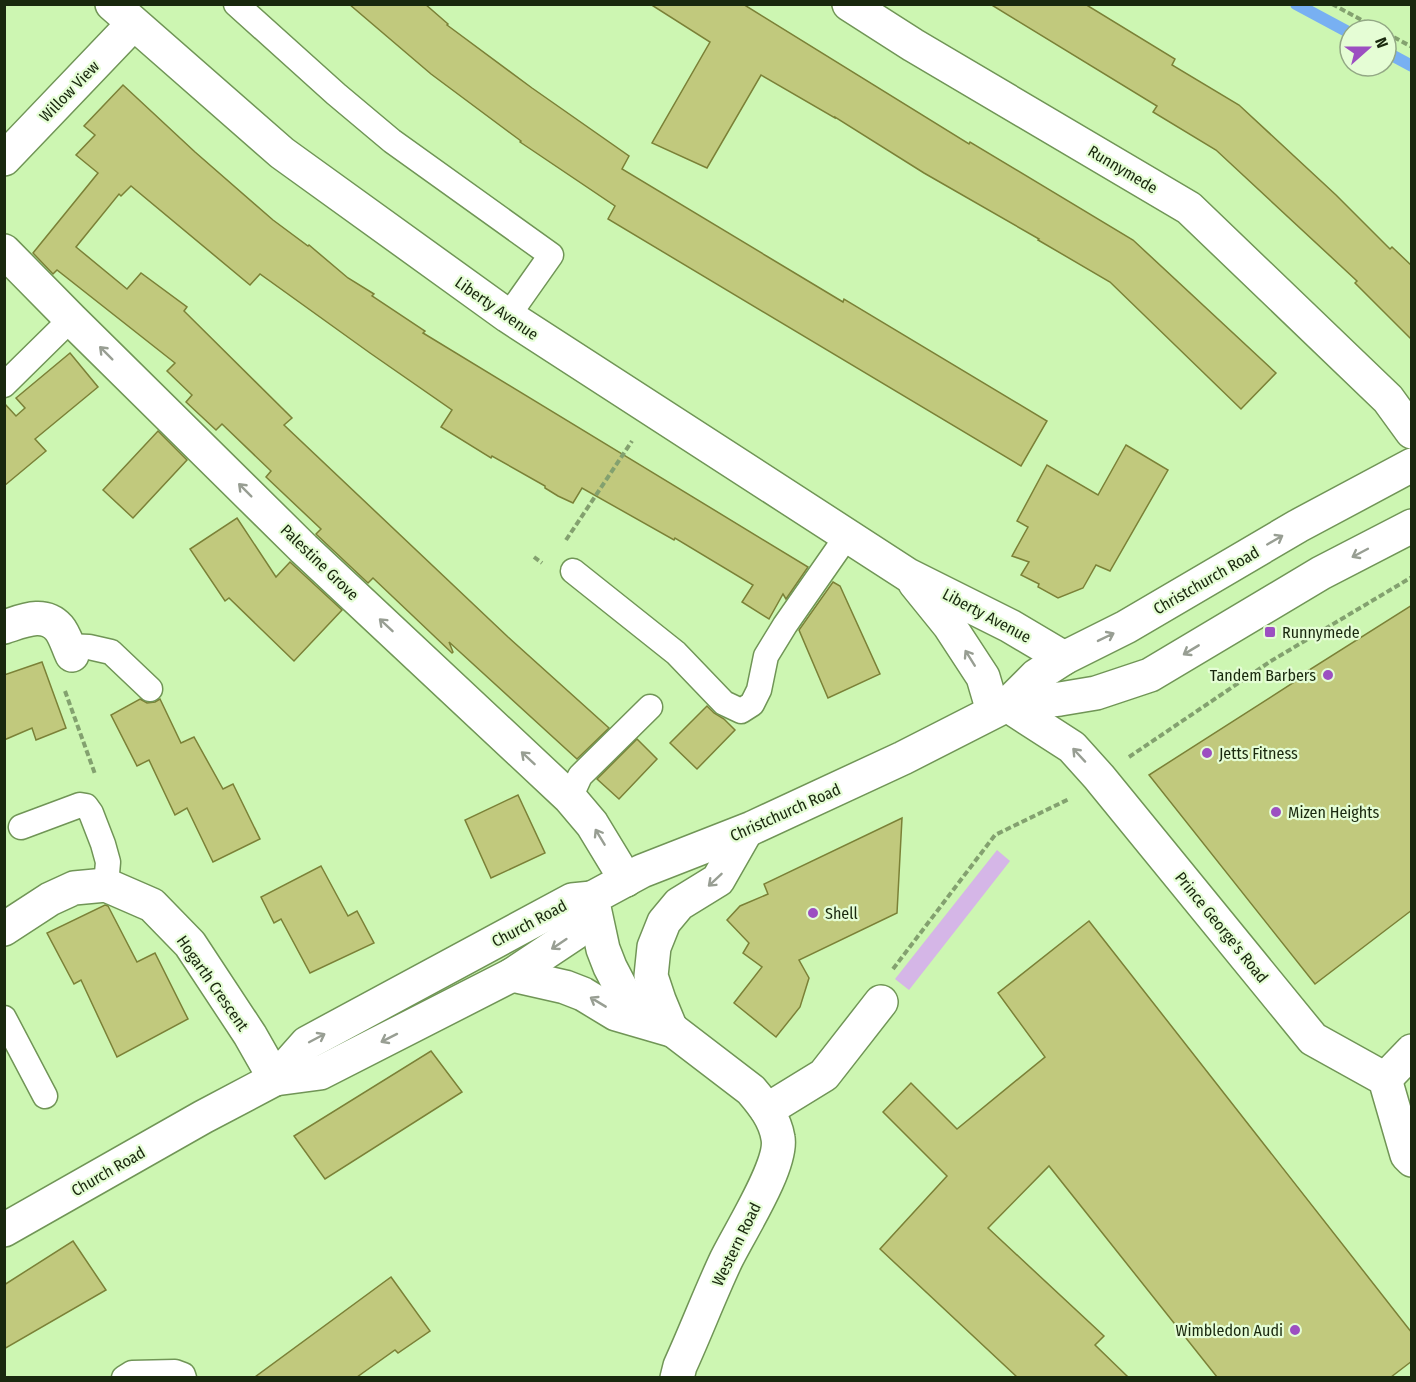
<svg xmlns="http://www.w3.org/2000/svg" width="1416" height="1382" viewBox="0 0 1416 1382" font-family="'Fira Sans Condensed',sans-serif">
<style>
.green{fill:#d5b6e7}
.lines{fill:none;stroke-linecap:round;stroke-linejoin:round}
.stream{stroke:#78b0f2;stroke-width:12}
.building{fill:#c1c97d;stroke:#7b8137;stroke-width:1.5}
.lane-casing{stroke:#709556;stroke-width:27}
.street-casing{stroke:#709556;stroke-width:36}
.secondary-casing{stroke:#709556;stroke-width:36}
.primary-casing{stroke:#709556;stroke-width:36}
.path{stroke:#83a16f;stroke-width:4;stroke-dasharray:6 3;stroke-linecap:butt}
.lane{stroke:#fff;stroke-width:24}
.street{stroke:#fff;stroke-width:33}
.secondary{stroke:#fff;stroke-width:33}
.primary{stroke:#fff;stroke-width:33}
.oneway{stroke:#989e93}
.poi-dot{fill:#9c4fc1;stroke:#e5fdd5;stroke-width:2}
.labels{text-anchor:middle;stroke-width:4.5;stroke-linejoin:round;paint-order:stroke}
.street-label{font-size:16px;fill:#19280e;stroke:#e5fdd5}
.poi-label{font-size:16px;fill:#19280e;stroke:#e5fdd5;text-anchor:start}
</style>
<rect width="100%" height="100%" fill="#cdf6b2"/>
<path class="green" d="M997,850l13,11 -101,129 -14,-11z"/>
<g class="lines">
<g class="stream">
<path d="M1296,4l54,29"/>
<path d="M1386,52l26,14"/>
</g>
</g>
<g class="building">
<path d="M349,4h76l23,20 -1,1 85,63 97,68 -7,13 221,133 1,-3 203,122 -26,45 -413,-247 7,-13 -95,-64 1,-1 -90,-67z"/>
<path d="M650,4h93l226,140 1,-2 163,98 143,133 -35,36 -131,-127 -72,-42 1,-1 -115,-66 -89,-56v1l-74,-43 -54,93 -55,-25 58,-101z"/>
<path d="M990,4h95l90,55 -3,6 67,40 97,90 54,54 2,-2 20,19v74l-57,-57 2,-2 -141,-131 -63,-38 4,-6z"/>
<path d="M123,85l72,67 78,68 35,26 1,-1 39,33 26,16 -2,2 53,35 -2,2 385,234 -22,32 -3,-5 -14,25 -27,-17 11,-17 -78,-47 -1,2 -92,-52 -9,15 -15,-7 -13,-8v-2l-53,-30 -1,2 -50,-31 11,-17 -82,-57 -110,-79 -10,11 -119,-99 -10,10 -2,-2 -43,53 51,42 14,-16 46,34 -3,4 108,107 -8,7 224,212 101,91 -32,31 -128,-117 4,10 -1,1 -79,-75 -5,5 -51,-48 -1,-1 5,-5 -55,-52 5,-6 -49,-47 -6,6 -30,-28 6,-7 -25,-24 8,-8 -118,-93 -4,4 -20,-21 65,-80 -22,-18 19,-20 -11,-9z"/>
<path d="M70,353l28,34 -63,52 11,12 -42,35v-83l12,13 9,-8 -9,-10z"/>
<path d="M158,431l29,29 -54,58 -30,-28z"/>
<path d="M1126,445l42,25 -58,101 -14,-6 -13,23 -25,10 -20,-11 1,-3 -18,-9 8,-13 -17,-6 16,-29 -11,-6 30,-56 51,30z"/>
<path d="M237,518l39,59 14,-15 52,48 -48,51 -65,-63 -4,3 -35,-52z"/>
<path d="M833,582l7,4 40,88 -52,24 -29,-68z"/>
<path d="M1412,605v305l-97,74 -166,-209 150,-96 -1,-2z"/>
<path d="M42,662l24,66 -30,12 -4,-12 -28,12v-65z"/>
<path d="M140,699l7,4 8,-1 5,-3 21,44 13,-6 29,52 10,-5 27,55 -47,23 -26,-54 -12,7 -26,-55 -12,6 -26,-51z"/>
<path d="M707,706l7,7 10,6 11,11 -38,39 -27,-26z"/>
<path d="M637,739l20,20 -38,40 -22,-20z"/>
<path d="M518,795l27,58 -54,25 -26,-58z"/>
<path d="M902,818l-5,95 -98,47 10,18 -9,29 -24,30 -42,-34 28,-36 -19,-14 6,-10 -22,-23 13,-14 28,-12 -4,-10z"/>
<path d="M321,866l27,50 9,-5 17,32 -64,30 -29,-54 -7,4 -13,-26z"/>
<path d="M105,905l3,1 29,56 18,-9 33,66 -71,38 -36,-77 -7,4 -27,-51z"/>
<path d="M1089,921l323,412v28l-21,16h-174l-168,-211 -61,62 116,108 -9,9 33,32h-111l-137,-128 67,-73 -64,-64 28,-29 46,46 88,-72 -47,-64z"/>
<path d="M431,1051l31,41 -137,87 -31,-43z"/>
<path d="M73,1241l33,49 -102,59v-64z"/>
<path d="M391,1277l39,54 -32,22 -3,-3 -38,27h-102z"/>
</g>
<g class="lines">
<g class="lane-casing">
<g id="lane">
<path d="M236,4l100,90 56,47 159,114 -43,61"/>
<path d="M4,385l67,-66"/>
<path d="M573,571l103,82 48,50 17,8 11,-7 7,-14 7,-34 19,-31 62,-89"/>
<path d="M67,646l22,1 22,5 39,37"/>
<path d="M570,798l10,-22 70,-69"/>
<path d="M21,827l59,-22 6,1 5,7 12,31 5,18 -2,23"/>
<path d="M4,1018l41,78"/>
<path d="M124,1378l8,-5 43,-1 8,3 1,3"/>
</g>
</g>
<g class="street-casing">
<g id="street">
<path d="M849,4l64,41 276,163 199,191 24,33"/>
<path d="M4,159l129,-135"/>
<path d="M4,251l67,68 233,230 266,249 22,26 34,56"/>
<path d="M4,627c19,-6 40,-16 55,1 6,7 9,19 13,27"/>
<path d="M1007,705l65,42 27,30 214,262 72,40 22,76 5,5"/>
<path d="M4,929l46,-30 24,-11 32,-3 46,20 38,39 60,91 25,44"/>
<path d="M1385,1079l27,-28"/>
<path d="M767,1110l57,-35 57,-73"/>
</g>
</g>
<g class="secondary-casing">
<g id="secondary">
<path d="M112,4l170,149 226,163 400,259 102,51 54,32"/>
<path d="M915,583l34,42 34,52 10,34"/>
<path d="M512,975l53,12 18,7 33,20 55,16"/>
<path d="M275,1079l45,-6 192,-98 63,-42 17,-35"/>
<path d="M4,1230l199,-113 72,-38 32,-36 265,-143 20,-2"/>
</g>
</g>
<g class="primary-casing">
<g id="primary">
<path d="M1007,705l29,-29 28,-18 62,-31 172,-101 114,-61"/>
<path d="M671,1029l-12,-29 -8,-24 3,-29 10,-25 15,-18 39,-24 28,-49"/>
<path d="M677,1378l3,-12c16,-35 30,-72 46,-106 13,-27 57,-95 52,-122 -3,-19 -15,-34 -27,-48l-128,-98 -13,-25 -7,-18 -11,-51 50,-27 110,-43 151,-70 104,-53 53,-6 36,-6 54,-18 171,-102 91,-47"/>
</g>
</g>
<g class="path">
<path d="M1332,4l48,26"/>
<path d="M1386,33l26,14"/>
<path d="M566,540l66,-99"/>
<path d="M534,557l8,6"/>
<path d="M65,691l30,83"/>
<path d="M1129,757l142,-96 141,-84"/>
<path d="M893,969l102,-134 74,-36"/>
</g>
<use href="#lane" class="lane"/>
<use href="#street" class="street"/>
<use href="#secondary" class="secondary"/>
<use href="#primary" class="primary"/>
</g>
<defs><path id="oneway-shaft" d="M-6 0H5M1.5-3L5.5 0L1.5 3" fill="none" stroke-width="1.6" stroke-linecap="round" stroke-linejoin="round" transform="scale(1.5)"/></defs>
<g class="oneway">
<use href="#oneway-shaft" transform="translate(106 353) rotate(-135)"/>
<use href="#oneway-shaft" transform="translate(245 490) rotate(-135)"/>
<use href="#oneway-shaft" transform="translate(1275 540) rotate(-30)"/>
<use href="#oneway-shaft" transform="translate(1360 553) rotate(152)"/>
<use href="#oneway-shaft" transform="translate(386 625) rotate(-137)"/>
<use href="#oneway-shaft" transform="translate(1106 637) rotate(-26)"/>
<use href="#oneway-shaft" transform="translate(1191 650) rotate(149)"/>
<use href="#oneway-shaft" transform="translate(970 658) rotate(-122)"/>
<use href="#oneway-shaft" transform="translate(1079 755) rotate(-133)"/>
<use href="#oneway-shaft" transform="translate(528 758) rotate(-137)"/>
<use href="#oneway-shaft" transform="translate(600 837) rotate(-121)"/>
<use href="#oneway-shaft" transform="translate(715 880) rotate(137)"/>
<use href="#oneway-shaft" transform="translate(559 944) rotate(146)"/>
<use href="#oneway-shaft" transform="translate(598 1002) rotate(-149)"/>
<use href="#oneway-shaft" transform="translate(317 1038) rotate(-28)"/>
<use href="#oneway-shaft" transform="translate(389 1038) rotate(153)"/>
</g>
<g class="poi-dot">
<rect x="1264" y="626" width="12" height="12" rx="3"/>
<circle cx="1328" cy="675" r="6"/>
<circle cx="1207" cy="753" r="6"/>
<circle cx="1276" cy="812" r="6"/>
<circle cx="813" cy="913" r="6"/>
<circle cx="1295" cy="1330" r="6"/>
</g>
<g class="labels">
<g class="street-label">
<text transform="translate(69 91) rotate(-46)" y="6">Willow View</text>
<text transform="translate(1123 169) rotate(31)" y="6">Runnymede</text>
<text transform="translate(497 308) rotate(35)" y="6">Liberty Avenue</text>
<text transform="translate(320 562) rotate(44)" y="6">Palestine Grove</text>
<text transform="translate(1206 580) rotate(-30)" y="6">Christchurch Road</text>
<text transform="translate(987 615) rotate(28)" y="6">Liberty Avenue</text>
<text transform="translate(785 812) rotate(-24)" y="6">Christchurch Road</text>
<text transform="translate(529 923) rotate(-28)" y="6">Church Road</text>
<text transform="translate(1222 927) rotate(51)" y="6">Prince George's Road</text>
<text transform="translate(213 983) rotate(55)" y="6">Hogarth Crescent</text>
<text transform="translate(108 1171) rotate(-30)" y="6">Church Road</text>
<text transform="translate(736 1244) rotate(-64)" y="6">Western Road</text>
</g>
<g class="poi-label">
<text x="1282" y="638">Runnymede</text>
<text x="1316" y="681" text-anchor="end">Tandem Barbers</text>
<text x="1219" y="759">Jetts Fitness</text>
<text x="1288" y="818">Mizen Heights</text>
<text x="825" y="919">Shell</text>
<text x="1283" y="1336" text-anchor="end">Wimbledon Audi</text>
</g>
</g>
<rect width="1416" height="1382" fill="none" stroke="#19280e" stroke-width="12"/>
<g transform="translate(1368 48) rotate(69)"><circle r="28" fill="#e5fdd5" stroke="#93a885" stroke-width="1.5"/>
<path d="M0-4.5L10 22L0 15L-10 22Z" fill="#9c4fc1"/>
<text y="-9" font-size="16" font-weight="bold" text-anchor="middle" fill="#19280e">N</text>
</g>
</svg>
